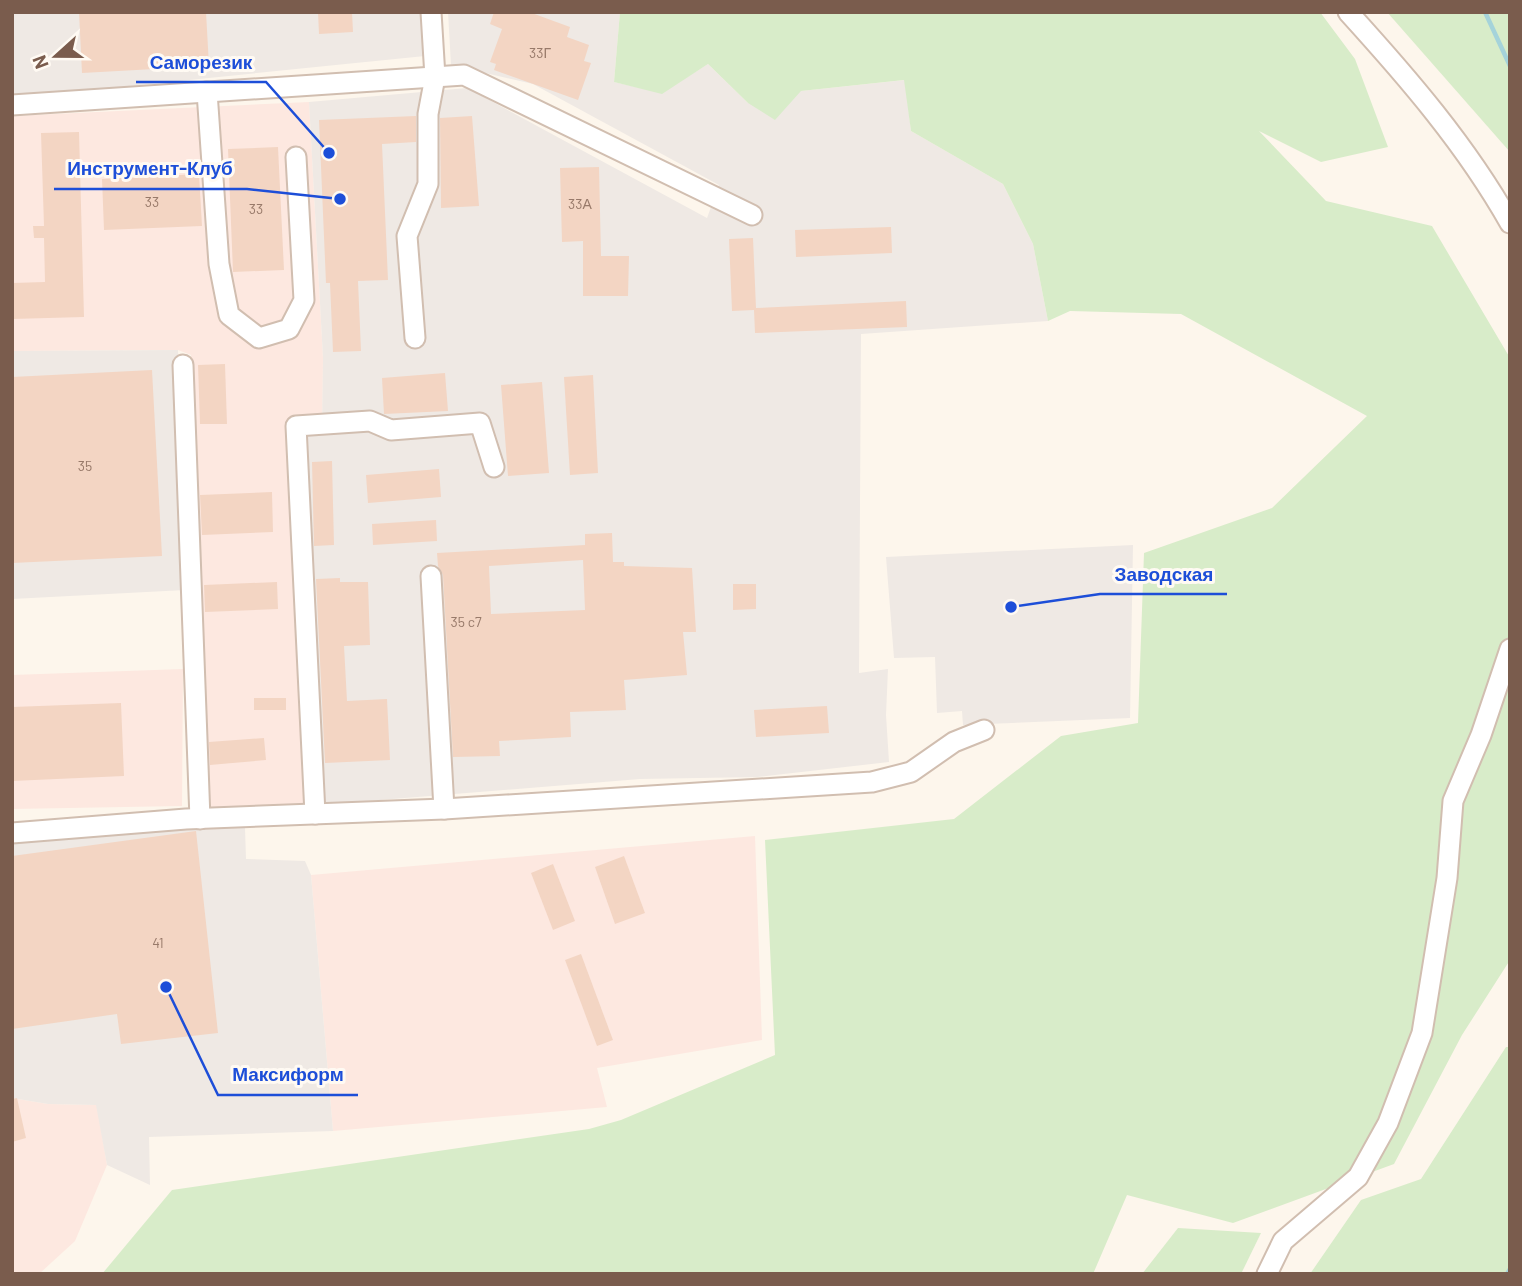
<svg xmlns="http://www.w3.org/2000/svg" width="1522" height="1286" viewBox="0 0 1522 1286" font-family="Barlow,sans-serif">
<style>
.commercial{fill:#fde8e0}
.industrial{fill:#efe9e4}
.green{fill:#d8ecc9}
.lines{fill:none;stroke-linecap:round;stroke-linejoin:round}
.stream{stroke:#a5d3da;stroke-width:4.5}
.building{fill:#f3d5c3;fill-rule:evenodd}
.minor-casing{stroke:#d1beb0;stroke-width:23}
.minor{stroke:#fff;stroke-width:19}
.labels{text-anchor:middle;stroke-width:6;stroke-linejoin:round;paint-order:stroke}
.number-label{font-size:14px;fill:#987a6a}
.leader{fill:none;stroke:#1d4ed8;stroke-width:2.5}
.callout-dot{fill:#1d4ed8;stroke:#fffaf3;stroke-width:2.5}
.callout-label{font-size:19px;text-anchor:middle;font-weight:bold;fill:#1d4ed8;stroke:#fffaf3;stroke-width:6;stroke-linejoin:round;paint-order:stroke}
</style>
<rect width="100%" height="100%" fill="#fdf6ec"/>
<g class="commercial">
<path d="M309,102l14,256 -5,447 -110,10 -17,-460 -13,-5 -166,1v-235z"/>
<path d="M183,669l-1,137 -170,3v-134z"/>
<path d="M755,836l7,204 -165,28 10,39 -274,24 -22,-256z"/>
<path d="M12,1098l36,6 49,1 10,60 -32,76 -36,33h-27z"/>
</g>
<g class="industrial">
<path d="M12,12h410l3,44 -345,35 -68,4z"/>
<path d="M448,12h172l-6,70 48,11 46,-29 40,39 53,-12 104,-11 6,51 92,53 30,60 15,77 -187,13 -2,339 29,-4 -2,46 3,47 -132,15 -117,2 -322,26 -14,-371 18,-4 1,-72 -14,-256 158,-14 240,130 12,-33 -186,-101 -82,-19z"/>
<path d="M178,350l7,240 -173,9v-248z"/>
<path d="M1133,545l-3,173 -167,7 -1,-14 -25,2 -2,-56 -41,1 -8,-101z"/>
<path d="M195,826l50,2 1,31 59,2 6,14 22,256 -184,6 1,48 -43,-20 -11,-60 -48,-1 -36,-6v-257z"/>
</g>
<g class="green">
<path d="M620,12h700l35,47 33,88 -67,15 -62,-31 67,70 106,25 78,132v602l-48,75 -68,129 -161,59 -106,-28 -34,79h-991l70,-84 417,-61 32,-9 154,-65 -10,-215 189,-21 107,-83 77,-13 6,-170 128,-45 95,-92 -186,-102 -111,-3 -22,10 -15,-77 -30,-60 -92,-53 -7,-51 -103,11 -26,29 -27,-17 -40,-39 -46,30 -48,-12z"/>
<path d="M1387,12h123v140z"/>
<path d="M1506,1047h4v227h-200l51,-74 60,-21z"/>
<path d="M1178,1228l83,5 -20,41h-99z"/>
</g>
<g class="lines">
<g class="stream">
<path d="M1485,12l25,54"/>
<path d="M1507,1274l3,-5"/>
</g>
</g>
<g class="building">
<path d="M79,12h127l3,54 -127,7z"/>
<path d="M318,12h34l1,20 -34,2z"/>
<path d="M494,12h35l41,15 -3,10 22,8 -5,16 7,2 -13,37 -84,-30 2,-6 -6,-2 12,-33 -12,-5z"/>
<path d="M416,116v26l-34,2 6,136 -30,1 3,70 -28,1 -3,-69h-4l-7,-163z"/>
<path d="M472,116l7,90 -38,2 -1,-90z"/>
<path d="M79,132l5,185 -72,2v-36l33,-1 -1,-44h-10l-1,-12h11l-3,-93z"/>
<path d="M278,147l6,123 -51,2 -5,-123z"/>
<path d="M599,167l2,89h28l-1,40h-45v-55l-21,1 -2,-74z"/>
<path d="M199,174l3,52 -98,4 -2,-51z"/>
<path d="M891,227l1,26 -96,4 -1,-27z"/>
<path d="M753,238l3,70 150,-7 1,26 -152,6 -1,-23 -22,1 -3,-72z"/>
<path d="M225,364l2,60h-27l-2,-59z"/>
<path d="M152,370l10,186 -150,7v-186z"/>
<path d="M445,373l3,38 -64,3 -2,-36z"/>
<path d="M593,375l5,98 -28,2 -6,-98z"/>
<path d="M542,382l7,91 -41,3 -7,-91z"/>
<path d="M332,461l2,84 -20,1 -2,-84z"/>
<path d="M439,469l2,28 -73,6 -2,-28z"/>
<path d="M272,492l1,40 -71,3 -2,-40z"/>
<path d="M436,520l1,21 -64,4 -1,-21z"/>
<path d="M612,533l1,29h11v4l68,2 4,64h-13l4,43 -63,5 2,30 -56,2 1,25 -72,4 1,15 -47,1 -10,-182 -5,-9 -1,-13 148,-8v-11zM583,560l2,50 -94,4 -2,-48z"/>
<path d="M340,578v4h28l2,63 -26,1 3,55 40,-2 3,61 -65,3 -9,-184z"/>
<path d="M277,582l1,27 -73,3 -1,-27z"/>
<path d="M733,584h23v25l-23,1z"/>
<rect x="254" y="698" width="32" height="12"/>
<path d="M121,703l3,73 -112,5v-74z"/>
<path d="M827,706l2,27 -73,4 -2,-27z"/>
<path d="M264,738l2,22 -56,5 -1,-23z"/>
<path d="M196,831l22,202 -97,11 -4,-30 -105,15v-173z"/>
<path d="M624,856l21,57 -30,11 -20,-57z"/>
<path d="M553,864l22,57 -22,9 -22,-57z"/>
<path d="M581,954l32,86 -16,6 -32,-86z"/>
<path d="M17,1098l9,40 -14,4v-43z"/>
</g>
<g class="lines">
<g class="minor-casing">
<g id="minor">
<path d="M1348,12c60,66 118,133 162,211"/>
<path d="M207,92l12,172 10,51 30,23 30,-9 15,-29 -8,-143"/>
<path d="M12,105l452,-30 288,140"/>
<path d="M415,338l-8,-102 21,-52v-70l7,-37 -4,-65"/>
<path d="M183,365l17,454"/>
<path d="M431,576l13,233"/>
<path d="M315,814l-19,-388 74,-5 21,9 89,-7 14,44"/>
<path d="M12,833l174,-14 258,-10 428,-27 39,-10 43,-30 30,-12"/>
<path d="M1267,1274l16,-33 75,-64 30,-54 34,-90 25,-155 6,-77 28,-66 29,-86"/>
</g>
</g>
<use href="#minor" class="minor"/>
</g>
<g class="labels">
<g class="number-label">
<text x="540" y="58">33Г</text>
<text x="152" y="207">33</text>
<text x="580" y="209">33А</text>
<text x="256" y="214">33</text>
<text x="85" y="471">35</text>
<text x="466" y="627">35 c7</text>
<text x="158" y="948">41</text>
</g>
</g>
<path class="leader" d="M329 153L266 82H136M340 199L247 189H54M1011 607L1100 594H1227M166 987L218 1095H358"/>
<g class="callout-dot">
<circle cx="329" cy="153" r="7"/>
<circle cx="340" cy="199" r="7"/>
<circle cx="1011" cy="607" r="7"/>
<circle cx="166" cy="987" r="7"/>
</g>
<g class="callout-label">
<text x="201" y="69">Саморезик</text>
<text x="150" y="175">Инструмент-Клуб</text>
<text x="1164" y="581">Заводская</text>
<text x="288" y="1081">Максиформ</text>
</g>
<rect width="1522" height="1286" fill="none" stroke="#7a5c4d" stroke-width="28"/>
<g transform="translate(56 56) rotate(249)" stroke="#fffaf3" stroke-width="5" paint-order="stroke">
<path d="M0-5L12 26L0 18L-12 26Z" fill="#7a5c4d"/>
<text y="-10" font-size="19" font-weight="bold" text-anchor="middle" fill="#7a5c4d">N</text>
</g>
</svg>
